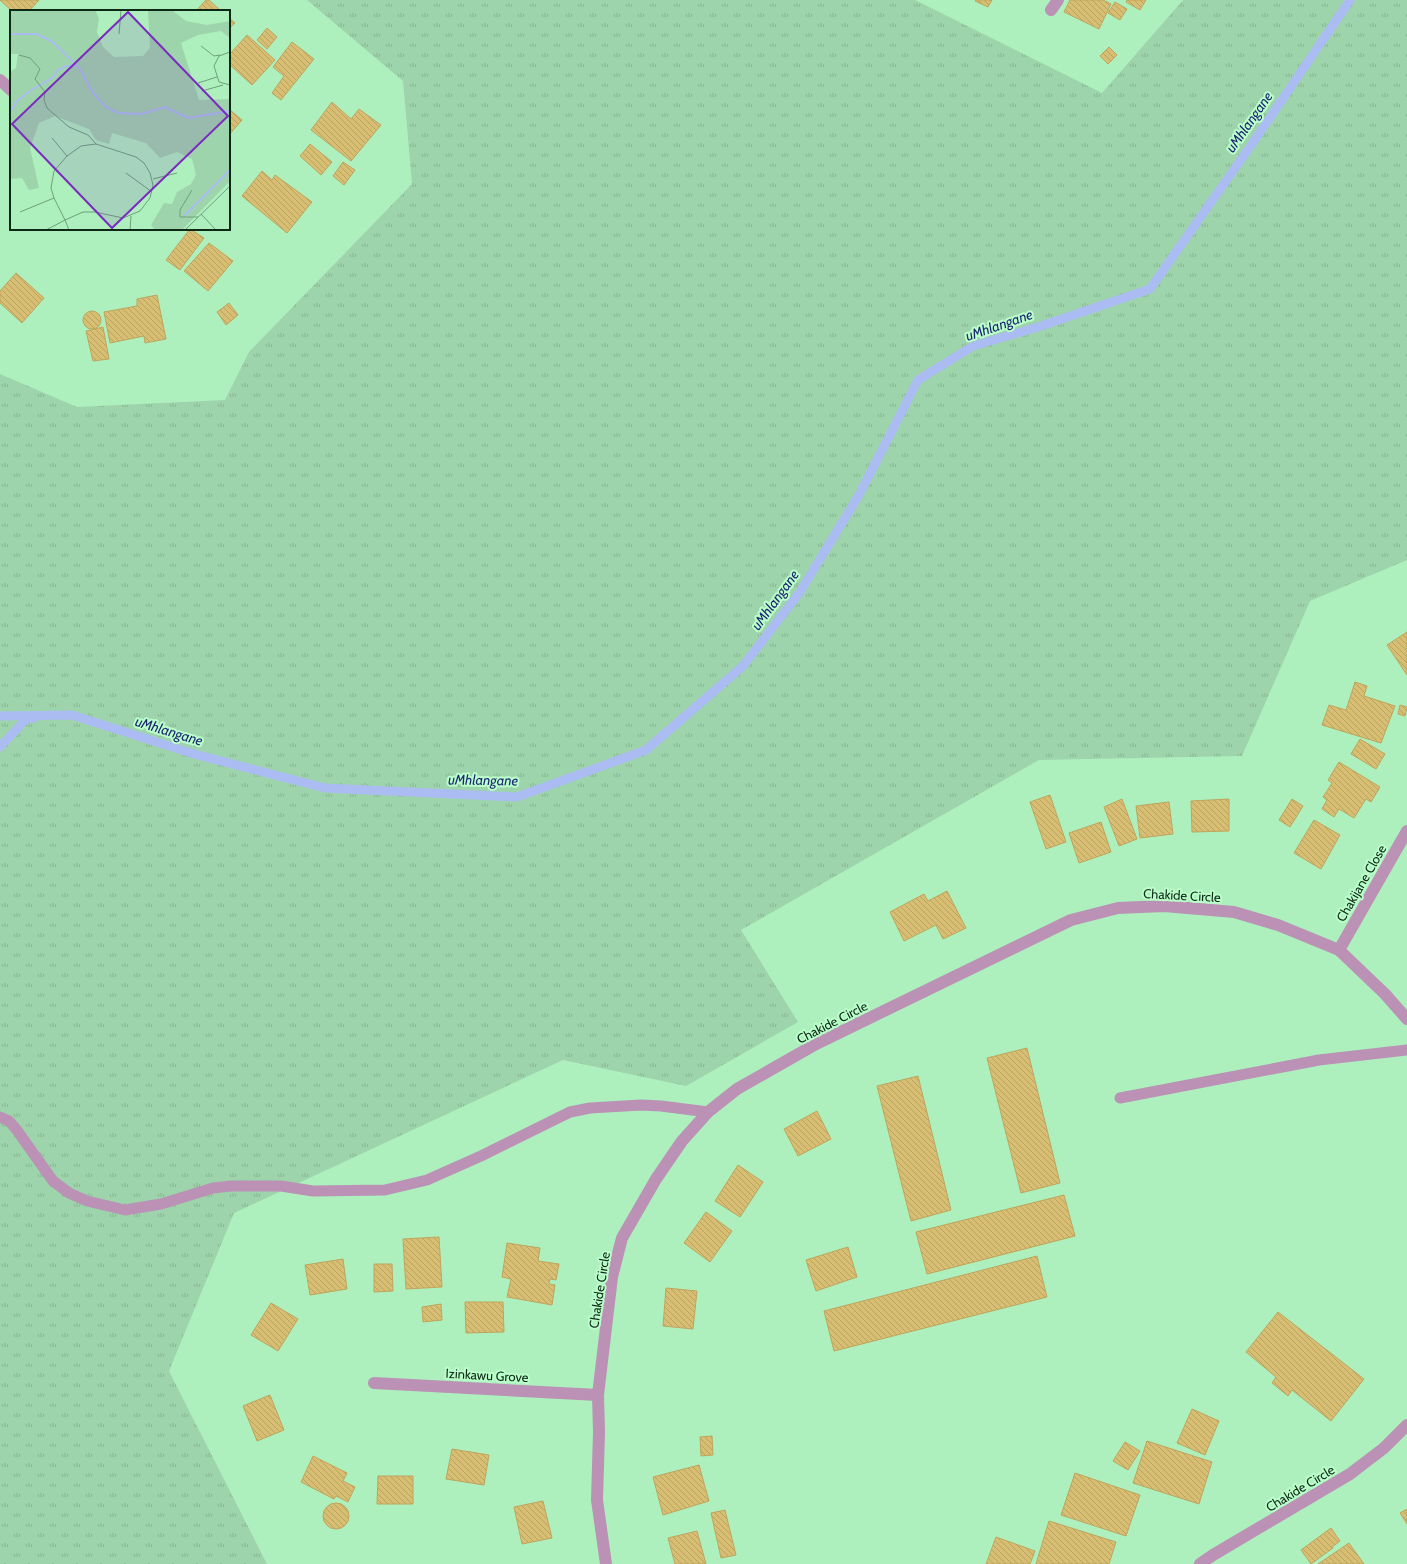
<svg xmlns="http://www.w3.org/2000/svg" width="1407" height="1564" viewBox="0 0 1407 1564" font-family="Cabin,sans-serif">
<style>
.grass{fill:url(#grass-tufts)}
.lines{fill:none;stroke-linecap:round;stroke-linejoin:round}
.stream{stroke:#abbcf3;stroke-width:9}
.building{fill:url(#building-back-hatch);stroke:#bea55d}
.lane{stroke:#bc91b6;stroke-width:11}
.street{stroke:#bc91b6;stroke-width:12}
.labels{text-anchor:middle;stroke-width:4;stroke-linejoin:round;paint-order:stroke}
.street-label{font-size:13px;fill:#0e2816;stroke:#bafeca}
.water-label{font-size:14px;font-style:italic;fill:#1d2672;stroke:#bafeca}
.inset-river{fill:none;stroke:#abbcf3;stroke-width:2}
.inset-road{fill:none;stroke:#6da07a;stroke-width:1}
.view{fill:#7b2cbf;fill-opacity:0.15;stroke:#7b2cbf;stroke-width:2}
.inset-edge{fill:none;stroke:#0e2816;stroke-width:2}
</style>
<defs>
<pattern id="grass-tufts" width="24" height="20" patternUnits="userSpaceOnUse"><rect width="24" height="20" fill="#9ed4ab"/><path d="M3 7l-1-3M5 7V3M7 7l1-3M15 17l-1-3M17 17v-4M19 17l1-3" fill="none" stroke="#87b692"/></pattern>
<pattern id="building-back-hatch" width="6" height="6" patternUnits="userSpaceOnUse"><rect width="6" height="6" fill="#d8be72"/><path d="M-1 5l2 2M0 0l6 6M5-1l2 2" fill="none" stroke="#b8a362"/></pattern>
</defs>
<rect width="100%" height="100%" fill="#adf0bd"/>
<path class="grass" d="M307,0h608l187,93 81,-93h224v560l-97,41 -68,155 -203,4 -298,170 57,92 -112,64 -123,-26 -329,153 -65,158 98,193h-267v-1190l77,33 148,-7 24,-48 163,-168 -9,-103z"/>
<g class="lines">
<g class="stream">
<path d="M0,716l72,-1 122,39 131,34 192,9 129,-47 97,-84 57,-74 59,-97 59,-115 55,-34 65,-19 112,-38 104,-148 96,-141"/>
<path d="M0,747l26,-28 8,-1"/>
</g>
</g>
<g class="building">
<path d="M0,0h39l-10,11h-17z"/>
<path d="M206,0h3l12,11h-25z"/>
<path d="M976,0h16l-4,7 -13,-6z"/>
<path d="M1070,0h33l8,4 -12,25 -35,-17z"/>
<path d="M1127,0h19l-6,10 -14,-8z"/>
<path d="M1115,2l12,7 -7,11 -12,-7z"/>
<path d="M229,18l6,5 -6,6z"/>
<path d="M267,28l10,9 -10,12 -10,-9z"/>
<path d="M247,35l28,25 -23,25 -23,-21v-9z"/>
<path d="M292,42l22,17 -33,41 -9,-7 12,-17 -11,-9z"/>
<path d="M1109,47l8,8 -9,9 -8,-8z"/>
<path d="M332,102l19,17 8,-10 22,16 -30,36 -40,-31z"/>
<path d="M229,109l13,11 -13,15z"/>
<path d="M310,144l22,18 -11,13 -21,-19z"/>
<path d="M343,162l12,8 -11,15 -11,-9z"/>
<path d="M262,171l10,9 3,-5 37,27 -25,31 -45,-37z"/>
<path d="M190,229l14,9 -24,32 -14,-10z"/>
<path d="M209,243l24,18 -25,30 -24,-20z"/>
<path d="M16,273l28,25 -22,25 -22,-20v-12z"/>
<path d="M157,295l9,44 -21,4 -1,-7 -34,7 -6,-31 33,-6v-7z"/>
<path d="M229,303l9,12 -12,10 -9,-13z"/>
<circle cx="92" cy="320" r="9"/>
<path d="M103,327l6,32 -16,2 -7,-30z"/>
<path d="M1407,632v43l-20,-30z"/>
<path d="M1355,682l12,4 -3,10 31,10 -14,37 -59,-18 7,-20 17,5z"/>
<path d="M1400,705l7,2 -2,9 -7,-2z"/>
<path d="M1360,739l25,15 -9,15 -25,-15z"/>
<path d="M1339,762l41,25 -9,15 -5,-3 -12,19 -15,-9 -5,8 -12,-8 5,-9 -4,-3 9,-14 -4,-3z"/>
<path d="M1050,795l16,47 -20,7 -16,-47z"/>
<path d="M1122,799l15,40 -18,7 -15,-39z"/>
<path d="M1229,799v32l-37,1 -1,-31z"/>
<path d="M1292,799l11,7 -13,21 -11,-7z"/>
<path d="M1169,802l4,32 -33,4 -4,-32z"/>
<path d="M1314,820l26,15 -19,34 -27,-16z"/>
<path d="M1101,822l10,30 -32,11 -10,-30z"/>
<path d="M947,891l19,37 -23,11 -7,-14 -32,16 -14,-29 34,-18 4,7z"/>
<path d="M1027,1048l33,135 -39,10 -34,-135z"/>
<path d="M918,1076l33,134 -40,11 -34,-135z"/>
<path d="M817,1111l14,28 -33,17 -14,-27z"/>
<path d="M738,1165l25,17 -23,35 -25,-16z"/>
<path d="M1064,1195l11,41 -148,38 -11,-42z"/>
<path d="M706,1212l26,19 -22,31 -26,-19z"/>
<path d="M439,1237l3,50 -36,2 -3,-50z"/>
<path d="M507,1243l33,5 -2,13 21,3 -3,16 -6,-1 -1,5 6,1 -3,20 -45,-8 4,-18 -9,-2z"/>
<path d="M848,1247l9,30 -41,14 -10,-31z"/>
<path d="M1037,1256l10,41 -213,54 -10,-40z"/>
<path d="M343,1259l4,30 -37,6 -5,-30z"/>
<path d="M374,1264h18l1,27 -19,1z"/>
<path d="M666,1288l31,3 -4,38 -30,-3z"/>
<path d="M465,1302h38l1,30 -38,1z"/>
<path d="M271,1303l27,16 -20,32 -27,-16z"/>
<path d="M441,1304l1,16 -19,2 -1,-15z"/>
<path d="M1278,1312l86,67 -33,42 -39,-31 -4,6 -16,-13 4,-6 -30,-25z"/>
<path d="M270,1395l14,35 -27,11 -14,-35z"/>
<path d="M1192,1409l27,12 -14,34 -28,-12z"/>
<path d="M712,1436l1,19 -12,1 -1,-19z"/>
<path d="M1147,1441l65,21 -13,42 -66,-21z"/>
<path d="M1125,1442l15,9 -12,19 -15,-9z"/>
<path d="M452,1449l37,6 -5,30 -38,-6z"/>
<path d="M313,1456l34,17 -4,8 12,6 -7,15 -12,-6 -2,3 -33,-17z"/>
<path d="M699,1465l10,36 -46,14 -10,-38z"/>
<path d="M1075,1473l65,22 -14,41 -65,-21z"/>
<path d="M378,1476h35v28h-36z"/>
<path d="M543,1501l9,37 -30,6 -8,-37z"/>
<circle cx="336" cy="1516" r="13"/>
<path d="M1407,1509v15l-7,-11z"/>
<path d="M725,1510l11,45 -15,3 -10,-45z"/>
<path d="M1049,1521l67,21 -7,22h-73z"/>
<path d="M1331,1528l9,13 -8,6 1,1 -22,16 -10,-14z"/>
<path d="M697,1531l9,33h-31l-7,-26z"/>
<path d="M996,1537l39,14 -5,13h-44z"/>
<path d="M1349,1543l15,21h-46z"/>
</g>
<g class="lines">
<g class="lane">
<path d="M1120,1098l199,-38 88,-10"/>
<path d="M0,1117l9,4 7,8 37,52 16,12 18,8 38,9 36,-6 52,-16 18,-2h50l32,5 72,-1 42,-10 54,-24 89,-44 20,-4 51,-3 20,1 47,6"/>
</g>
<g class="street">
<path d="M1051,10l7,-10"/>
<path d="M0,80l11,10"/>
<path d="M1339,950l68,-119"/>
<path d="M374,1383l224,12"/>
<path d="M606,1564l-9,-64 2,-68 -1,-37 14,-118 10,-39 34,-59 26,-38 26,-29 29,-23 79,-45 255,-124 47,-12 46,-2 70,6 44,13 61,25 46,44 22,25"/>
<path d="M1200,1564l13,-9 137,-81 34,-26 23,-23"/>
</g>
</g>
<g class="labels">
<g class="street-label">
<text transform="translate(1361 883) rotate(-60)" y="5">Chakijane Close</text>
<text transform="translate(1182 895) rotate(3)" y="5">Chakide Circle</text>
<text transform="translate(832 1022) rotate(-27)" y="5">Chakide Circle</text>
<text transform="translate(599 1290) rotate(-81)" y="5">Chakide Circle</text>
<text transform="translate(487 1375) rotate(3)" y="5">Izinkawu Grove</text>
<text transform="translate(1300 1488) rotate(-31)" y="5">Chakide Circle</text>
</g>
<g class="water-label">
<text transform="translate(1249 122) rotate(-55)" y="5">uMhlangane</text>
<text transform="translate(999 325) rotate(-19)" y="5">uMhlangane</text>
<text transform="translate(775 600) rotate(-54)" y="5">uMhlangane</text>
<text transform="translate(169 731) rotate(17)" y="5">uMhlangane</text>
<text transform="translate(483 780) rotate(1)" y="5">uMhlangane</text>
</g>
</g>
<g transform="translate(10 10)">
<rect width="220" height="220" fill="#adf0bd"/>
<path d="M0,0h85l4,8 -2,14 6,15 11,10 29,-1 7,-8 -2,-38h24l14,11 21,4 23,-4v17l-9,-7 -23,4 -17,8 18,57 31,-1v82l-48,49h-27l-4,-5 13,-22 8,1 5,-12 14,-8 5,-9 -4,-16 -15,-7 -17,6 -14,-15 -34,-10 -3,11 -13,-4 -7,-11 -34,-13 -16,7 -9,25 9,40 -10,2 -7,-12 -12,1v-107l6,-4 2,-14h-8z" fill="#9ed4ab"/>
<path class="inset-river" d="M0,24h27l16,8 27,27 13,24 13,14 12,6 23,1 24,-7 23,11 42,-7M0,103l6,-11 14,-11 22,-13 6,-8 8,-4h10M174,206l46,-46"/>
<path class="inset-road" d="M109,24l2,-24M191,36l13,10 6,-1M220,42l-11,4 -5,10 5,16 11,3M9,45l11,3 10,11 -5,10 10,13 -1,8 3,8 22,19 19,8 8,9M188,73l19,-6M192,81l21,-6M42,128l15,18M116,163l26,19M143,169l24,-6M182,180l-12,20v7h18M10,202l34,-14M191,204l15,16M36,220l19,-10 18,-8h12l28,6 17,-7 10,-13 3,-13 -3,-12 -6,-10 -8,-6 -40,-13 -15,2 -14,10 -13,15 -3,17 3,10 11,22 4,10M120,220l1,-14M175,220l45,-44"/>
<path class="view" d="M118,2l100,104 -116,112 -100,-104z"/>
<rect width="220" height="220" class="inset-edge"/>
</g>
</svg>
